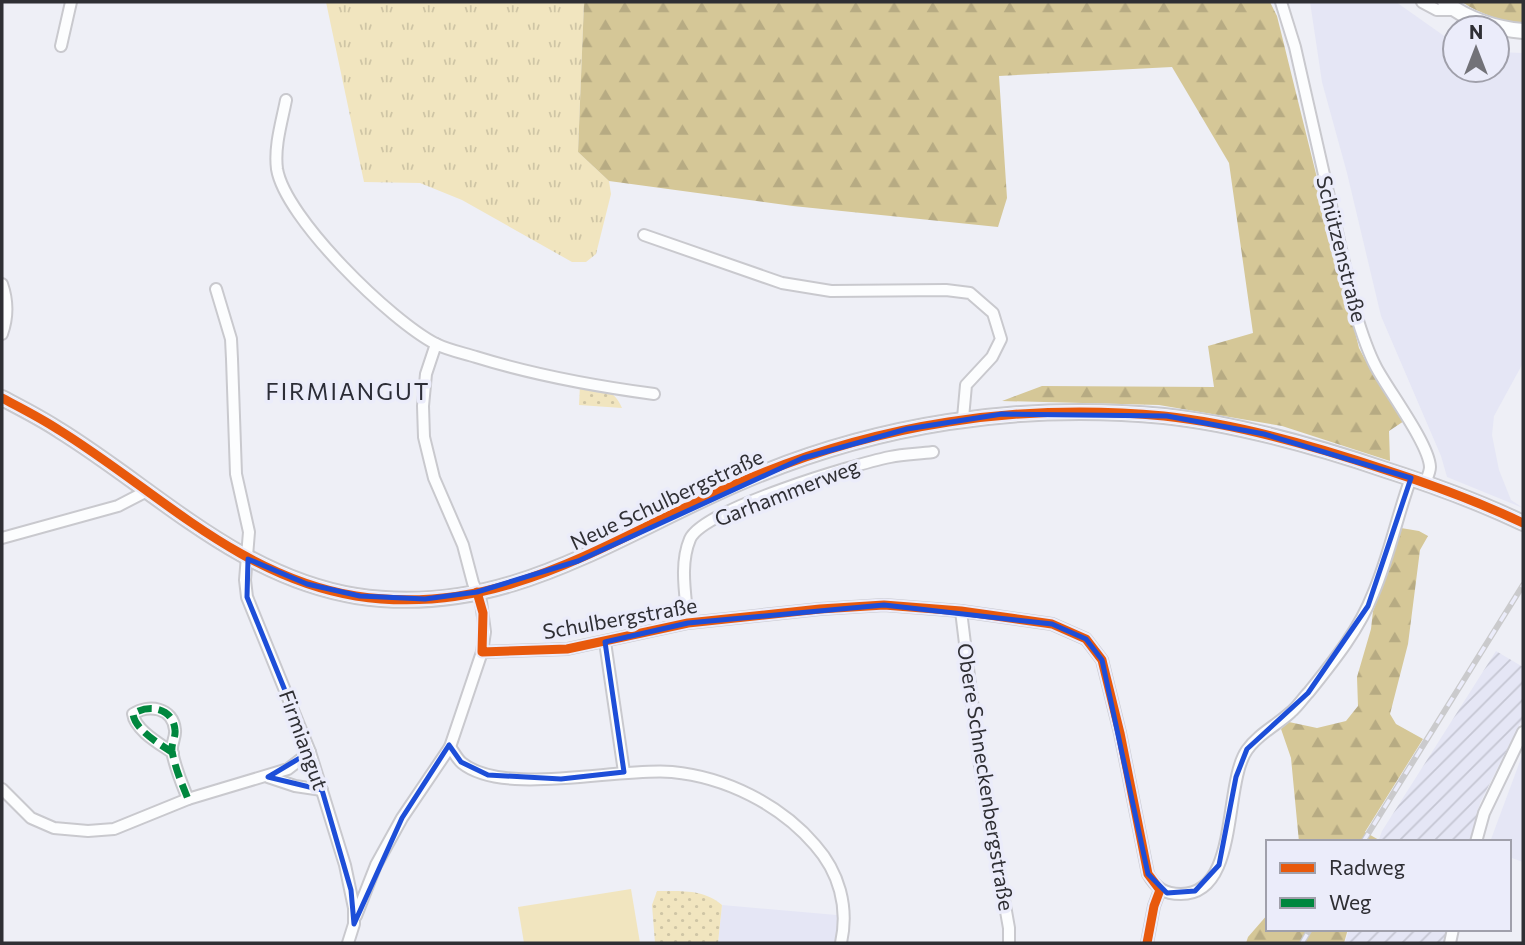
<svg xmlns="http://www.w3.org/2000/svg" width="1525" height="945" viewBox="0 0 1525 945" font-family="Commissioner,sans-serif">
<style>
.built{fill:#e5e6f5}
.industrial{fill:url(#industrial-furrows)}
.grass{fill:url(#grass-tufts)}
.forest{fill:url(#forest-firs)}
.park{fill:url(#park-dots)}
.garden{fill:#f1e5bf}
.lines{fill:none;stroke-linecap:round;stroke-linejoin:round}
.street-casing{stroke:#c9c9ce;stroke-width:14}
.secondary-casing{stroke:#c9c9ce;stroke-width:18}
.street{stroke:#fcfdfe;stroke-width:10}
.secondary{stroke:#fcfdfe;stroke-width:14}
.rail-casing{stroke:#cacacc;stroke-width:6}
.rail{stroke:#ebecfa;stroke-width:3.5;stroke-dasharray:10;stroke-linecap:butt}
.quiet{stroke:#00873e;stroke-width:7;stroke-dasharray:14 7;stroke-linecap:butt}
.cycleway-casing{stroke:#ebecfa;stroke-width:13}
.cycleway{stroke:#e8590c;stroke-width:9}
.marked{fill:none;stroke:#1d4ed8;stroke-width:5;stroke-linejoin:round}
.labels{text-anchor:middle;stroke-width:7;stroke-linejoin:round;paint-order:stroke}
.street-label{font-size:21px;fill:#2f2f34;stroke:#ebecfa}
.neighbourhood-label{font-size:23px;letter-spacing:2px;fill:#2c2d37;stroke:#ebecfa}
</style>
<defs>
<pattern id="industrial-furrows" width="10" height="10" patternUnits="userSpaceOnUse" patternTransform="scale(1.75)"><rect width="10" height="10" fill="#e5e6f5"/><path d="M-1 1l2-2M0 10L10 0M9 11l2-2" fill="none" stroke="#c5c6d3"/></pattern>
<pattern id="grass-tufts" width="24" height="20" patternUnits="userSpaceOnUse" patternTransform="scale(1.75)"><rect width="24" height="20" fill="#f1e5bf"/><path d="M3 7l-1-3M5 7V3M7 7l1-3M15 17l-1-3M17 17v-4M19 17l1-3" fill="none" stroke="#cfc5a5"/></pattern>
<pattern id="forest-firs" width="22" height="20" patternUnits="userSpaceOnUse" patternTransform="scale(1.75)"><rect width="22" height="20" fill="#d5c797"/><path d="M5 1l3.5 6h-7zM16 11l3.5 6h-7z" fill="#b7ab83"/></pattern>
<pattern id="park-dots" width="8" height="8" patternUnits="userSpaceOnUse" patternTransform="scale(1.75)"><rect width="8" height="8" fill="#f1e5bf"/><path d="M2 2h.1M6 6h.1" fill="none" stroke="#cfc5a5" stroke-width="1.8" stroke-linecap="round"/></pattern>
</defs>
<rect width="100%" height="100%" fill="#eeeff6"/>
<g class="built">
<path d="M1310,2h86l51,36 8,2v30h42v-18l26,1v310l-29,53 -2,19 7,35 12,30 12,8 -76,-31 -6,-21 -60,-140 -34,-143 -25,-91z"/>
<path d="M1523,753v109l-14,-5v-15h-19z"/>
<path d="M722,905l126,11 -5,27h-125z"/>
</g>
<g class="industrial">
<path d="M1496,651l27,16v51l-43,85 -10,39h-92l4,-11z"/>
<path d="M1349,929h99l-4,14h-99z"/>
</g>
<path class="grass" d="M326,2h258l-6,150 31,29 2,13 -15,60 -10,8h-14l-110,-62 -42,-17 -56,-1z"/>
<g class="forest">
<path d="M584,2h686l7,14 82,332 11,21 34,52 -15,10 1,30 -108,-35 -123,-21 -157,-4 40,-15 172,1 -6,-41 45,-13 -24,-170 -57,-96 -173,9 8,122 -9,29 -205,-21 -184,-25 -31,-29z"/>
<path d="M1462,2h61v22c-22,-4 -42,-9 -61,-22z"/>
<path d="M1401,528l18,3 9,5 -8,14 -12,94 -18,70 6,10 27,15 -58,93 14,8 -1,2h-79l-8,-84 -10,-29 8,-7 28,6 29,-7 12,-15 -1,-29 14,-48 2,-18 15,-39z"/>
<path d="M1268,914v15h80l-4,14h-98l2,-6z"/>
</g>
<g class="park">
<path d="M580,385c20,3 34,3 42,23l-43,-3z"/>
<path d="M657,891c24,0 47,-2 65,14l-4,38h-63l-3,-38z"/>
</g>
<path class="garden" d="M631,889l9,54h-116l-6,-36z"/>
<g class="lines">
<g class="street-casing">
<g id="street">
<path d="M1281,2l14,45 60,264c6,20 12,39 21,56 12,23 53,77 54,100 0,5 -3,11 -5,16"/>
<path d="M1422,2l15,8h18"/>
<path d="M61,46l10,-44"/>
<path d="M286,100c-4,21 -12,46 -9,69 8,49 114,152 159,175 12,6 27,9 40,13 58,18 118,29 178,37"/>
<path d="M644,235l138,48 49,8 115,-1 24,3 23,20 8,26 -9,18 -26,28 -3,33"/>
<path d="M2,284c6,17 6,33 0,50"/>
<path d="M216,289l15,50 1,20 4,115 13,58 -4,48 2,17 63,155 35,113 9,43v16l-6,19"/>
<path d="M436,344l-10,30 -3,32 1,31 10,41 29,67 10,38 8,19 4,30 -3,20 85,-3 121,-26 132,-14 64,-4 77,6 91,13 34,15 16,21 18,73 28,141c8,14 16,20 33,20 59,0 42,-110 66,-144 11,-16 30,-25 44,-38 7,-6 12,-14 18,-20 24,-30 50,-62 64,-98 16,-37 24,-78 38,-116"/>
<path d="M2,538l116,-32 29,-15"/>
<path d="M961,611l19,155 29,162v15"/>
<path d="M688,623c-2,-27 -9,-58 2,-84 13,-30 166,-75 200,-82 14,-3 29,-3 43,-5"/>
<path d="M605,642l19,130"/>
<path d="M450,747c4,5 7,12 12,16 42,34 156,4 210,9 53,5 108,32 143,73 24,27 34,62 26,98"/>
<path d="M173,753c-13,-9 -38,-23 -40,-39 15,-10 40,-7 42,16 1,7 -4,14 -3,21 3,17 10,33 16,48"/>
<path d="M268,777l27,9 27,4"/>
<path d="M2,789l29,29 23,10 34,3 26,-2 74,-30 100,-30 22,-17"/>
<path d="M1476,842l8,-29 39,-81"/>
<path d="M356,916l20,-51 26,-47 48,-71 32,-95"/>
<path d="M1147,943l7,-37 6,-16"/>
<path d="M1450,943l3,-14"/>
</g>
</g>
<g class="secondary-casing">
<g id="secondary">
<path d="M1445,2c20,17 52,27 78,29"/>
<path d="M2,398c19,10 39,20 57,32 97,60 180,147 297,166 149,23 256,-59 385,-114 133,-58 279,-80 423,-66 75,8 151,30 222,54 47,15 93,32 137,53"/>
</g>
</g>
<use href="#street" class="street"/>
<use href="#secondary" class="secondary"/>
<g class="rail-casing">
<g id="rail">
<path d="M1363,842l160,-257"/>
<path d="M1302,943l8,-14"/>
</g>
</g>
<use href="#rail" class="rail"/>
<path class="quiet" d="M173,753c-13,-9 -38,-23 -40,-39 15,-10 40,-7 42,16 1,7 -4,14 -3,21 3,17 10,33 16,48"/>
<g class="cycleway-casing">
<g id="cycleway">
<path d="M2,398c19,10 39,20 57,32 97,60 180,147 297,166 149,23 256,-59 385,-114 133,-58 279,-80 423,-66 75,8 151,30 222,54 47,15 93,32 137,53"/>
<path d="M477,592l6,21 -1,39 85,-3 121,-26 132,-14 64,-4 77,6 91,13 34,15 16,21 18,73 28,141 12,16 -6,16 -7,37"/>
</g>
</g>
<use href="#cycleway" class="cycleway"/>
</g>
<path class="marked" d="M1002,414l165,2 97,18 147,44 -43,128 -60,87 -61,56 -11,28 -17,88 -24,26 -28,2 -19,-19 -46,-214 -16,-21 -34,-15 -168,-19 -196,18 -83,19 19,130 -63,7 -73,-4 -27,-13 -12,-17 -47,73 -48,106 -3,-34 -29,-100 -54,-13 42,-25 -63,-155 1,-38 59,25 53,12 65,3 52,-7 101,-31 225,-103 104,-29z"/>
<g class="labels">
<g class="street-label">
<text transform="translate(1341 249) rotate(76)" y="7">Schützenstraße</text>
<text transform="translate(787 493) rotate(-21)" y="7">Garhammerweg</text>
<text transform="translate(667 500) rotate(-25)" y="7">Neue Schulbergstraße</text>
<text transform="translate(620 619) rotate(-10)" y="7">Schulbergstraße</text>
<text transform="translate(303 740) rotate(70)" y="7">Firmiangut</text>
<text transform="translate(985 777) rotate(81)" y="7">Obere Schneckenbergstraße</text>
</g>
<g class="neighbourhood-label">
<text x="348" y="400">FIRMIANGUT</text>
</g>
</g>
<rect width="1525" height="945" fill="none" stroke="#2f2f34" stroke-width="7"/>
<rect x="1266" y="840" width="245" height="91" fill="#ebecfa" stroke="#a0a0ab" stroke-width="2"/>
<rect x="1280" y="863" width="35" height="10" fill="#e8590c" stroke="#a0a0ab" stroke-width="2"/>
<text x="1329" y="875" font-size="21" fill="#2f2f34">Radweg</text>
<rect x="1280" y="898" width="35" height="10" fill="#00873e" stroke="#a0a0ab" stroke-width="2"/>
<text x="1329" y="910" font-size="21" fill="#2f2f34">Weg</text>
<g transform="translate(1476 49)"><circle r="33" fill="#ebecfa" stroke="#a0a0ab" stroke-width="2"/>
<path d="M0-5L12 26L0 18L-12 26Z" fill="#727278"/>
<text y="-10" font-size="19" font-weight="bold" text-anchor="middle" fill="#2f2f34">N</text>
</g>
</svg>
